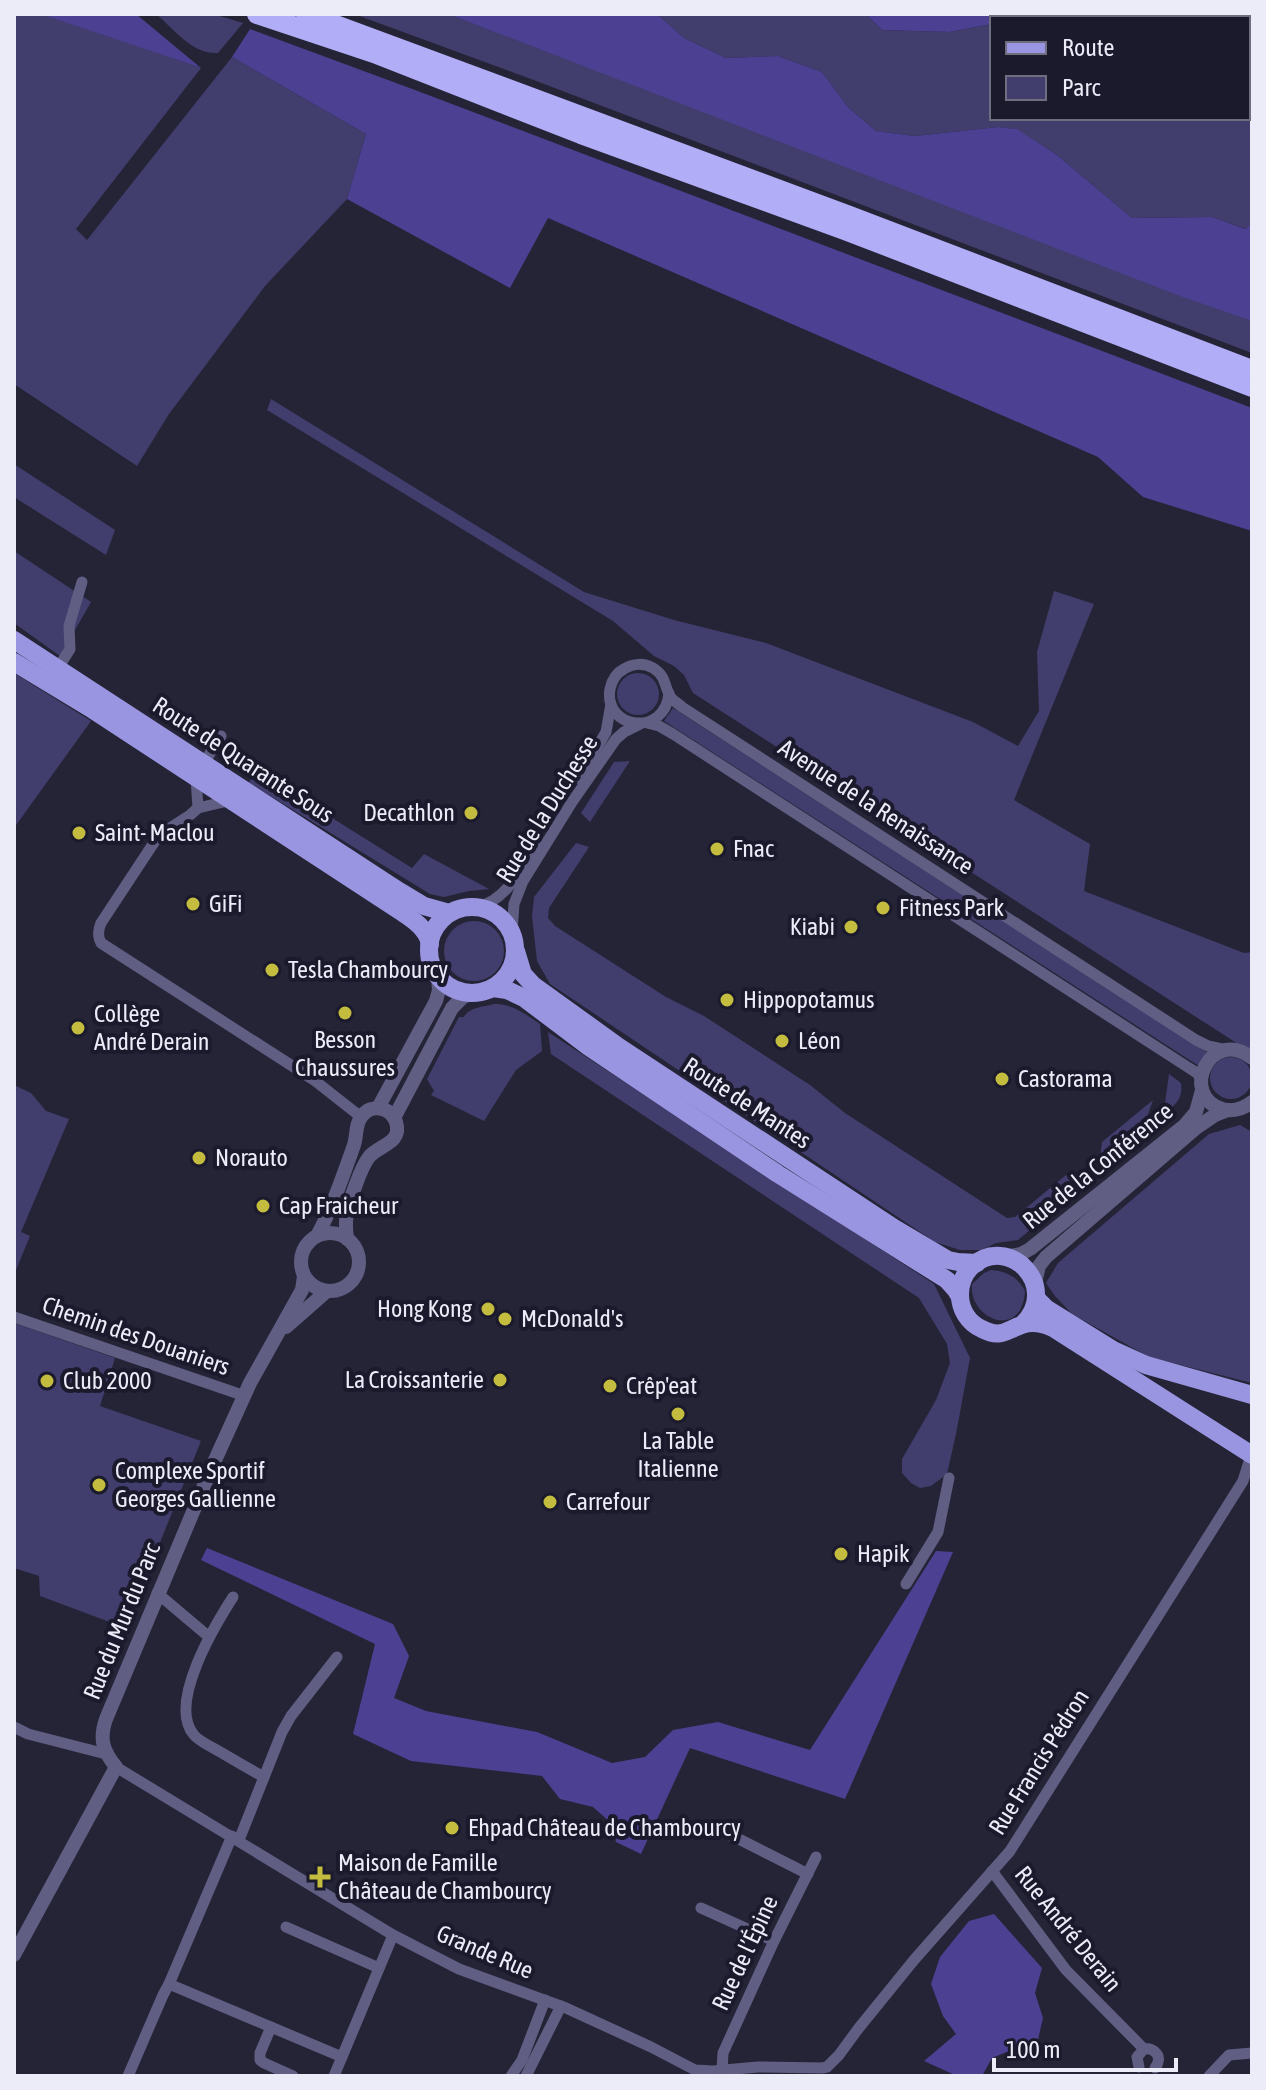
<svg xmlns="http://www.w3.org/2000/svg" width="1266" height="2090" viewBox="0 0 1266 2090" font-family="'Asap Condensed',sans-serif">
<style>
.green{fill:#413d6c}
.forest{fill:#4b4091}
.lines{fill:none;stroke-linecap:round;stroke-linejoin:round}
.minor{stroke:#605e83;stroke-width:11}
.tertiary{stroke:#605e83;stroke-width:14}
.primary{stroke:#9995e0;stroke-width:18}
.motorway{stroke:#b1adf6;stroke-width:20}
.poi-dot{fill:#c4bc3e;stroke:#1b1a2d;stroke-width:3}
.labels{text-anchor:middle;stroke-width:8;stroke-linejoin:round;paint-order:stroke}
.street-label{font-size:24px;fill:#ececf9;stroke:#1b1a2d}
.poi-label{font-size:24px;fill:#ececf9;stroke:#1b1a2d;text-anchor:start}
</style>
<rect width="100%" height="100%" fill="#252437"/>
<g class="green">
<path d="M14,14h29l158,54 -125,161 11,11 145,-183 134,77 -19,65 -82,87 -96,128 -32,52 -123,-82z"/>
<path d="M156,14h57l30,9 -25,30c-25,2 -44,-24 -62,-39z"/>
<path d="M354,14h94l804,305v34l-721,-274z"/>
<path d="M657,14h209l16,16 67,2 43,-8v94h256v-65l4,1v169l-5,6 -35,-12 -80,1 -75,-63 -41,-26 -18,-2 -83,9 -39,-5 -28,-24 -26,-35 -44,-16 -52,2 -42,-20z"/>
<path d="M271,399l313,193 90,28 92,23 207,79 45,24 21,-35 -2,-59 17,-61 40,13 -80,196 76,44 -6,47 160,62 8,-1v101l-559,-360 -9,-18 -10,-9 -20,-10 -41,-35 -346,-211z"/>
<path d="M14,464l101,66 -9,25 -92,-58z"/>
<path d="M14,551l77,51 -31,54 -46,-33z"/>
<circle cx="638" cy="694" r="21"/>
<path d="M14,673l77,48 -77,107z"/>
<path d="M673,708l538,347 -9,13 -538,-347z"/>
<path d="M630,761l-40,61 -9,-9 33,-51z"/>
<path d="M254,769l158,99 12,-14 65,35 -20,2 -25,6 -14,-3 -181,-111z"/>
<path d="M576,843l13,4 -40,61 -1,10 7,8 111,71 38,19 106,69 35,28 162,105 8,-1 51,-42 18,10 -66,55 -22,3 -15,7h-21l-25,-8 -385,-258 -13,-23 -5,-45 2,-19z"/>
<circle cx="474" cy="951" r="30"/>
<path d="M494,1004c18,-1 32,11 46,20l2,27 -26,19 -32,51 -53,-26 3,-4 -7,-12 32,-62h5c5,-10 20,-10 30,-13z"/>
<path d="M548,1032l386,252 36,74 -14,76 -9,40 -16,12 -11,2 -9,-5 -9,-10v-14l34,-59 14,-37 -3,-19 -28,-46 -368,-244z"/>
<circle cx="1231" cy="1078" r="21"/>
<path d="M1169,1074l12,9c3,18 -9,24 -22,35l6,-15z"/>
<path d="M14,1085l17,8 15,18 23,8 -48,113 9,4 -16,39z"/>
<path d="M1153,1100l-13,37 -34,28 -6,-8 2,-15z"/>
<path d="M1240,1125l12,7v251l-103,-26 -77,-43 -17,-18 -9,-13 12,-20 151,-129z"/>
<path d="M991,1270c15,1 27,7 34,21 -3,50 -57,28 -53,-7l12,-11z"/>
<path d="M14,1323l101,35 -15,48 101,35 -74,183 -3,-1 -1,4 -83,-31 -1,-20 -25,-8z"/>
</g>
<g class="forest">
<path d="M41,14h95l65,54z"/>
<path d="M448,14h209l27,24 42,20 52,-2 44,16 26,35 28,24 39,5 83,-9 19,2 40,26 75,63 80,-1 34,12 6,-6v98l-72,-25z"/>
<path d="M866,14h291l21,4h-186v6l-43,8 -67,-2z"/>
<path d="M250,29l165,61 837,318v123l-109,-34 -45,-40 -550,-239 -38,70 -163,-89 19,-65 -134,-77z"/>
<path d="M207,1548l186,76 16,32 -15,42 32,13 111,21 75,31 33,-6 28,-27 45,-8 92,28 126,-199 17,1 -108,247 -155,-51 -49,106 -25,-12 -6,-20 -17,-15 -33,-8 -18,-23 -131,-15 -58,-27 22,-90 -174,-84z"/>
<path d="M994,1914l48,54 -7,25 8,25 -6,26 -23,5 -22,9 -10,18h-25l-33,-15 32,-27 -13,-18 -12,-32 9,-27 29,-36z"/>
</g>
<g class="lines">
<g class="minor">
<path d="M58,668l12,-19 -1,-23 13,-44"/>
<path d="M669,693c-4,45 -66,36 -59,-4 2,-9 6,-16 14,-20 9,-6 20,-6 29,-1 14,8 11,21 19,31 2,2 8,6 10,8l514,333 12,6 19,4"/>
<path d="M647,723l12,3 14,8 513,332 11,7 4,6"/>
<path d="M204,763l17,-27"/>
<path d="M196,778l2,30"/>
<path d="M579,779l27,-47 5,-28"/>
<path d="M232,800l-34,8 -8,7 -31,20 -58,88c-3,7 -4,13 0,20l213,137 47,37"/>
<path d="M476,907c31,-5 48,-43 63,-67"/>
<path d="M512,932l2,-28 9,-23 49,-79 44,-63 8,-7 16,-8"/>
<path d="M14,1317l231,79"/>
<path d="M906,1584l32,-52 11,-54"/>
<path d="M157,1593l51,43"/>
<path d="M233,1597c-18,28 -66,107 -39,138 5,6 14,10 21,14 16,9 32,19 49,28"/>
<path d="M14,1727l14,7 78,20"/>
<path d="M116,1767l277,168 66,34 107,39 85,39 44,23 18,1 45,-4 64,1 5,-1 12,-12 19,-26 56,-69 96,-109 233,-370 9,-29"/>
<path d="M723,1831l85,43"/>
<path d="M239,1840l43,-108 9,-16 46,-59"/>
<path d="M992,1871l74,99 78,79"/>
<path d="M701,1908l73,33"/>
<path d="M286,1927l93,41"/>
<path d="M169,1984l173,73"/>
<path d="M271,2027l-11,26v7l4,3 29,13"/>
<path d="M1144,2049c12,-2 19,9 11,19"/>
<path d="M1139,2067l-2,-10 7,-8"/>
<path d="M722,2070l1,-17 51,-112 42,-84"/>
<path d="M128,2076l35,-81 6,-11 63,-148"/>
<path d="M334,2076l59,-141"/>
<path d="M511,2076l11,-16 23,-60"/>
<path d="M526,2076l35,-70"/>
<path d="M1209,2076l20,-21 23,-2"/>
</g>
<g class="tertiary">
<path d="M1252,1058c-41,-32 -74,37 -30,51 11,3 21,0 30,-7"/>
<path d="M378,1108l58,-107 3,-11 -1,-14"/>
<path d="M394,1118l58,-110 11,-11 10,-4"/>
<circle cx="330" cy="1262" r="29"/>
<path d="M317,1236c15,-28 26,-60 37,-91 3,-9 1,-21 8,-29 9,-13 29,-9 34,6 7,22 -18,23 -27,35 -8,10 -20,45 -22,57 -2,8 -1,17 0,25"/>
<path d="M1004,1257l17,-3 9,-5 154,-123 12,-14 6,-22"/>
<path d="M1035,1283l4,-17 7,-9 150,-129 19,-13 13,-5"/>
<path d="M286,1327l41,-36"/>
<path d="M14,1955l102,-188c-13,-16 -17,-28 -10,-48l105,-250 39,-86 52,-93 2,-14"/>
</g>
<g class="primary">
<path d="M14,640l385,251 25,15 25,7"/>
<path d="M14,662l76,46 310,203c12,8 27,17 30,33"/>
<circle cx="472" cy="950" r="43"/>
<path d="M516,951l7,23 10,11 86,62 275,181 54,32 10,2 19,1"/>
<path d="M493,988l14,2 17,8 65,49 189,127 169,106 9,10 4,7"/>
<path d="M1036,1298l11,11 66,41 33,15 106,30"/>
<path d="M1022,1325c40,-38 -14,-93 -51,-58 -7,7 -11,17 -11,28 0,14 8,28 22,34 19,10 24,1 40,-4 10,-4 22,-1 31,3l199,127"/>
</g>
<g class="motorway">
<path d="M257,14l117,39 207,81 264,96 407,157"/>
<path d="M306,14l544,202 402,154"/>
</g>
</g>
<g class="poi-dot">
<circle cx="471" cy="813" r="8"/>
<circle cx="79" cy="833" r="8"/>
<circle cx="717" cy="849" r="8"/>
<circle cx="193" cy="904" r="8"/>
<circle cx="883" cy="908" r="8"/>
<circle cx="851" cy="927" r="8"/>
<circle cx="272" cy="970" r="8"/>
<circle cx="727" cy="1000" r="8"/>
<circle cx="345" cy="1013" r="8"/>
<circle cx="78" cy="1028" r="8"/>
<circle cx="782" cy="1041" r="8"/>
<circle cx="1002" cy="1079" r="8"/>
<circle cx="199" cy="1158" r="8"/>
<circle cx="263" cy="1206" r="8"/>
<circle cx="488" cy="1309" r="8"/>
<circle cx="505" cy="1319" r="8"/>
<circle cx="500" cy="1380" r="8"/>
<circle cx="47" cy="1381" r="8"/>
<circle cx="610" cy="1386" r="8"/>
<circle cx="678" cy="1414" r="8"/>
<circle cx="99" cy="1485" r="8"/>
<circle cx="550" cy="1502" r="8"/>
<circle cx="841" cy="1554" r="8"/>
<circle cx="452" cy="1828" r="8"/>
<path d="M316 1865h8v8h8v8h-8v8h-8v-8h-8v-8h8z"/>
</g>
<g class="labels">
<g class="street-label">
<text transform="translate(243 760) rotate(33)" y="8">Route de Quarante Sous</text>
<text transform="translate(876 807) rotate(33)" y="8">Avenue de la Renaissance</text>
<text transform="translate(547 809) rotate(-58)" y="8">Rue de la Duchesse</text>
<text transform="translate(747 1103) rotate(33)" y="8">Route de Mantes</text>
<text transform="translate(1098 1166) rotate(-39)" y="8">Rue de la Conférence</text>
<text transform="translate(136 1336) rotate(19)" y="8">Chemin des Douaniers</text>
<text transform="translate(122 1621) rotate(-68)" y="8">Rue du Mur du Parc</text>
<text transform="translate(1039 1762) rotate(-58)" y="8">Rue Francis Pédron</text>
<text transform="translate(1068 1929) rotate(51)" y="8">Rue André Derain</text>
<text transform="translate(485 1952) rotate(23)" y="8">Grande Rue</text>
<text transform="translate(745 1953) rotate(-65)" y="8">Rue de l’Épine</text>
</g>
<g class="poi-label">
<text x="455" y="821" text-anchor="end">Decathlon</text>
<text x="95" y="841">Saint- Maclou</text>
<text x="733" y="857">Fnac</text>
<text x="209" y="912">GiFi</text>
<text x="899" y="916">Fitness Park</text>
<text x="835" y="935" text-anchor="end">Kiabi</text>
<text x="288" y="978">Tesla Chambourcy</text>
<text x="743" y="1008">Hippopotamus</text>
<text x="94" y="1022">Collège<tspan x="94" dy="28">André Derain</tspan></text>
<text x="345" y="1048" text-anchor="middle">Besson<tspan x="345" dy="28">Chaussures</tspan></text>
<text x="798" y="1049">Léon</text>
<text x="1018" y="1087">Castorama</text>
<text x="215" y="1166">Norauto</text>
<text x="279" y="1214">Cap Fraicheur</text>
<text x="472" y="1317" text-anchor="end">Hong Kong</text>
<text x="521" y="1327">McDonald's</text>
<text x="484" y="1388" text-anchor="end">La Croissanterie</text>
<text x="63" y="1389">Club 2000</text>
<text x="626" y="1394">Crêp'eat</text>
<text x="678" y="1449" text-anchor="middle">La Table<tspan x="678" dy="28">Italienne</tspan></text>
<text x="115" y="1479">Complexe Sportif<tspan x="115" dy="28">Georges Gallienne</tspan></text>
<text x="566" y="1510">Carrefour</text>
<text x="857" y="1562">Hapik</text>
<text x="468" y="1836">Ehpad Château de Chambourcy</text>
<text x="338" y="1871">Maison de Famille<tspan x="338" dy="28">Château de Chambourcy</tspan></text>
</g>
</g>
<rect width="1266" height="2090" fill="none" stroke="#ececf9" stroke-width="32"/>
<rect x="990" y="16" width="260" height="104" fill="#1b1a2d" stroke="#6f6e7f" stroke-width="2"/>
<rect x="1006" y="42" width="40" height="12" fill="#9995e0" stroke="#6f6e7f" stroke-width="2"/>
<text x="1062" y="56" font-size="24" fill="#ececf9">Route</text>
<rect x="1006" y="76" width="40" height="24" fill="#413d6c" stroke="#6f6e7f" stroke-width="2"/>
<text x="1062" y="96" font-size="24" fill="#ececf9">Parc</text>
<path d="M994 2058v12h182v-12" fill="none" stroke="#ececf9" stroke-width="4"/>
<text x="1006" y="2058" font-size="24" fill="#ececf9" stroke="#1b1a2d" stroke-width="6" paint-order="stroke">100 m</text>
</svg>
